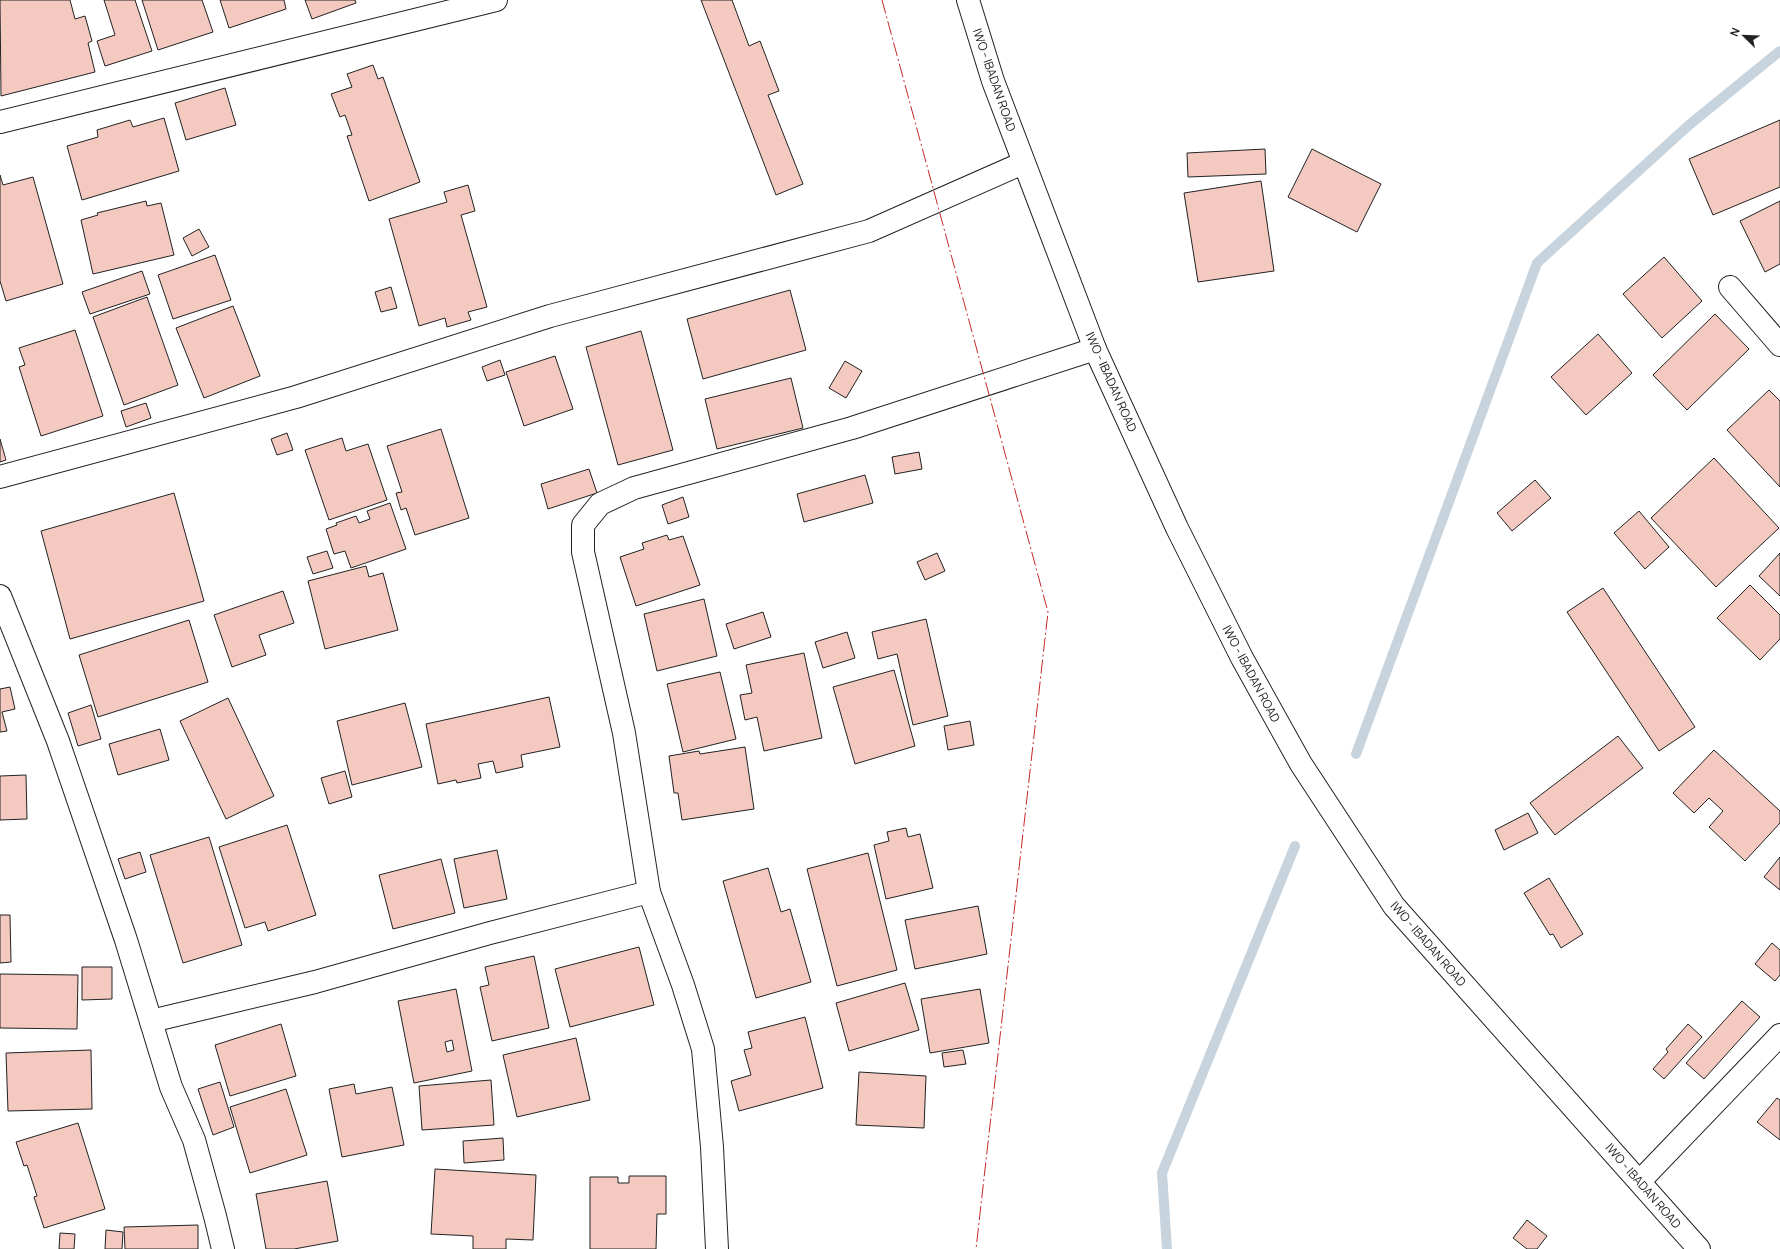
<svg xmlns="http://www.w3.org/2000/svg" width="1780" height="1249" viewBox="0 0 1780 1249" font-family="Manrope,sans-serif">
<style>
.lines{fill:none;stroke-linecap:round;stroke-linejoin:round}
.stream{stroke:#c7d3dd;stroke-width:10}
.building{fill:#f3c9c0;stroke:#222;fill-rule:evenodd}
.minor-casing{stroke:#222;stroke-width:24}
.primary-casing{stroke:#222;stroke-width:24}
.minor{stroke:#fff;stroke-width:22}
.primary{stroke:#fff;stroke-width:22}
.power{stroke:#c62828;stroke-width:1;stroke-dasharray:14 3 2 3;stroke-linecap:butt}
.labels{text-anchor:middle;stroke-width:3;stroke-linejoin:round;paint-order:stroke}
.street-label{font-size:12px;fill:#222;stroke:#fff}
</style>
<rect width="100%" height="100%" fill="#fff"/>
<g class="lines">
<g class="stream">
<path d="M1356,754l181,-491 152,-138 91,-74"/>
<path d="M1167,1249l-5,-76 133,-327"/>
</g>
</g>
<g class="building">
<path d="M0,0h70l5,19 10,-3 7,25 -4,2 7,29 -94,24z"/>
<path d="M104,0h31l17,51 -47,15 -8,-25 18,-6z"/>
<path d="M142,0h60l11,32 -55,18z"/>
<path d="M220,0h64l2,9 -57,19z"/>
<path d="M305,0h50l1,3 -44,16z"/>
<path d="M701,0h31l17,46 11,-5 19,50 -11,4 35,89 -27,11z"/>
<path d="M373,65l5,14 5,-2 37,105 -51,19 -22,-65 5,-1 -7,-20 -5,2 -9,-23 21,-7 -5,-13z"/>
<path d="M225,88l11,37 -50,15 -11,-37z"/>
<path d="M164,118l15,53 -97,29 -15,-54 31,-9 -1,-7 33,-10 3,7z"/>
<path d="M1780,120v67l-67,28 -24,-56z"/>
<path d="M1265,149l1,25 -78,3 -1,-24z"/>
<path d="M1312,149l69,35 -24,48 -69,-35z"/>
<path d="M0,175l3,10 30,-8 30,107 -57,17 -6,-20z"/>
<path d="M1261,181l13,90 -76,11 -14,-89z"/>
<path d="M468,185l7,26 -14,4 26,92 -19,5 3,8 -24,7 -2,-9 -26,8 -30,-107 58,-17 -3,-10z"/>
<path d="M146,201l1,5 14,-3 13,52 -81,19 -12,-54 17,-5 -1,-2z"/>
<path d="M1780,201v63l-15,8 -25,-51z"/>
<path d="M199,229l10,18 -17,9 -9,-18z"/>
<path d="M215,255l16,45 -58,19 -15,-44z"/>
<path d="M1664,257l38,44 -40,37 -39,-44z"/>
<path d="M142,271l8,23 -60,20 -8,-22z"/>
<path d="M391,287l6,21 -16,4 -6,-20z"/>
<path d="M790,290l16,60 -103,29 -16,-60z"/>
<path d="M147,297l31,88 -54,20 -31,-88z"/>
<path d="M233,306l27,70 -56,22 -28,-70z"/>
<path d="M1715,314l34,35 -62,61 -34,-35z"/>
<path d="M75,330l28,86 -62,20 -22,-69 6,-2 -6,-17z"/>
<path d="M641,331l32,119 -55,15 -32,-118z"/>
<path d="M1598,334l34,39 -46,42 -35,-38z"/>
<path d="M555,356l18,53 -49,17 -18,-54z"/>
<path d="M500,360l5,15 -18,6 -5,-14z"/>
<path d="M845,361l17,10 -16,27 -17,-10z"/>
<path d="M791,378l12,50 -86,21 -12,-50z"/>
<path d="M1769,390l11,11v86l-53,-57z"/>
<path d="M146,403l5,15 -25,9 -5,-16z"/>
<path d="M441,429l28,89 -54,17 -9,-27 -5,2 -5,-17 6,-1 -15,-46z"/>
<path d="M287,433l6,17 -16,5 -6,-16z"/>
<path d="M342,438l4,13 22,-7 19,56 -58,20 -24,-70z"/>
<path d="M0,439l6,21 -6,2z"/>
<path d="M919,452l3,17 -27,5 -3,-17z"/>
<path d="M1714,458l65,70 -63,59 -65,-69z"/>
<path d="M589,469l8,24 -49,16 -7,-25z"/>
<path d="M865,475l8,28 -69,19 -7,-28z"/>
<path d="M1535,480l16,18 -39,33 -15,-18z"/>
<path d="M174,493l30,108 -134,38 -29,-108z"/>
<path d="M683,497l6,20 -21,7 -6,-19z"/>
<path d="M390,503l16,46 -55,19 -6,-17 -11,3 -8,-25 11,-4 -1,-2 20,-7 3,7 11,-4 -3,-8z"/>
<path d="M1639,511l30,36 -24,22 -31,-36z"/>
<path d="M667,535l2,5 14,-4 17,49 -64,21 -16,-49 24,-8 -2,-6z"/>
<path d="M327,551l6,17 -20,6 -6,-17z"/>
<path d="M937,553l8,18 -20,9 -8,-18z"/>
<path d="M1780,553v43l-21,-20z"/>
<path d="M366,566l3,11 14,-4 15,57 -73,19 -17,-68z"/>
<path d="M1750,585l30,30v24l-20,21 -43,-42z"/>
<path d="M1603,588l92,139 -36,24 -92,-139z"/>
<path d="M283,591l11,32 -35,12 7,20 -34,12 -18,-52z"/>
<path d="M704,599l13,57 -60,15 -13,-57z"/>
<path d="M763,612l8,25 -37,12 -8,-25z"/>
<path d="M926,619l22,97 -35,9 -16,-71 -19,5 -6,-27z"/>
<path d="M189,620l19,62 -110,35 -19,-62z"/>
<path d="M847,632l8,26 -32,10 -8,-26z"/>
<path d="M804,653l18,85 -58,13 -7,-34 -12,3 -5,-25 12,-2 -6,-28z"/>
<path d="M894,670l21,76 -60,18 -22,-77z"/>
<path d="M720,672l16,67 -53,13 -16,-68z"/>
<path d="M10,687l5,22 -13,3 5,19 -7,1v-43z"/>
<path d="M549,697l11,50 -39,8 2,12 -27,6 -3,-12 -15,3 3,14 -24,5 -1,-3 -18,4 -12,-60z"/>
<path d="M228,698l46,98 -48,23 -46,-98z"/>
<path d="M405,703l17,64 -70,18 -15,-64z"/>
<path d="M91,705l10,34 -23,7 -10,-33z"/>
<path d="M970,721l4,24 -26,5 -4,-24z"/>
<path d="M160,729l9,31 -51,15 -9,-31z"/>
<path d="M1618,736l25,32 -88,67 -25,-32z"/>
<path d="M745,747l9,62 -72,11 -4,-27h-4l-5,-37 30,-5 1,3z"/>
<path d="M1714,750l66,61v12l-35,38 -36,-34 14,-16 -14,-13 -15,15 -21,-20z"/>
<path d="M345,771l7,26 -23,7 -8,-26z"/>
<path d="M26,775l1,44 -27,1v-44z"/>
<path d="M1528,813l10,20 -34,17 -9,-20z"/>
<path d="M287,825l29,90 -48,16 -3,-9 -20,6 -26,-81z"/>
<path d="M906,828l2,9 12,-3 13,54 -47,11 -12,-54 15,-4 -2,-9z"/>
<path d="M209,837l33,108 -59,18 -33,-108z"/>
<path d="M497,850l10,49 -43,9 -10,-49z"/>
<path d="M140,852l6,20 -21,7 -7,-20z"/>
<path d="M868,853l29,117 -60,16 -30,-117z"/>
<path d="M1780,857v33l-16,-13z"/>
<path d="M441,859l14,54 -62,16 -14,-54z"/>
<path d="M768,868l13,44 9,-3 21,73 -55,16 -33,-117z"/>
<path d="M1549,878l34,56 -22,14 -8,-14 -3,1 -26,-42z"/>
<path d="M978,906l9,48 -72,15 -10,-49z"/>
<path d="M0,915h10l1,47 -11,1z"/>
<path d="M1772,943l8,7v25l-5,6 -20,-17z"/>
<path d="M639,947l15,58 -84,22 -15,-58z"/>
<path d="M534,956l15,72 -57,13 -12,-54 9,-2 -4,-18z"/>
<path d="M82,967h30v32l-30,1z"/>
<path d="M0,974l78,1 -1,54 -77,-1z"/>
<path d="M905,983l14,47 -70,21 -13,-48z"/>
<path d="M456,989l16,82 -58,12 -16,-82zM452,1040l2,10 -7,2 -2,-10z"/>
<path d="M980,989l9,54 -59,10 -9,-54z"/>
<path d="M1742,1001l18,16 -56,62 -18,-16z"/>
<path d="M805,1017l18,71 -84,23 -8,-30 20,-6 -7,-25 8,-2 -4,-16z"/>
<path d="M281,1024l15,52 -66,20 -15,-51z"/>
<path d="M1688,1024l14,13 -38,42 -11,-10 15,-17 -2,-3z"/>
<path d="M576,1038l14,62 -73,17 -14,-62z"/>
<path d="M91,1050l1,59 -84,2 -2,-58z"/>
<path d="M963,1050l3,14 -22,3 -2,-14z"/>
<path d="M859,1072l67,4 -2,52 -68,-3z"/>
<path d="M491,1080l3,45 -72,5 -3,-44z"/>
<path d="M220,1082l14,45 -21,8 -15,-46z"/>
<path d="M354,1084l2,10 36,-7 12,58 -62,12 -13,-68z"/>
<path d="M286,1089l21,66 -57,18 -20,-66z"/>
<path d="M1777,1098l3,2v40l-23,-18z"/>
<path d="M78,1123l27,86 -61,19 -10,-31 3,-1 -10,-31 -3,1 -8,-24z"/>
<path d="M503,1138l1,22 -40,3 -1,-22z"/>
<path d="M435,1169l101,6 -3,65 -27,-1v10h-33v-13l-42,-2z"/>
<path d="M629,1176h37v38h-9l-1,35h-66v-72h28v6h11z"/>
<path d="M327,1181l11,60 -44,8h-28l-10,-55z"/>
<path d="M1527,1220l20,16 -10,13h-10l-14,-11z"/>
<path d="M198,1225v24h-73l-1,-22z"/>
<path d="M106,1230l17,2 -1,17h-17z"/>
<path d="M60,1233l15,1 -1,15h-15z"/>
</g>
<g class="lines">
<g class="minor-casing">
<g id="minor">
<path d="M0,122l496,-122"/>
<path d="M1730,287l50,58"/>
<path d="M0,477l296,-80 254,-81 319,-85 154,-68"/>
<path d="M0,596l58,145 68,199 45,147 23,53 21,76 8,33"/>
<path d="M151,1021l164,-39 175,-49 159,-41"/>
<path d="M1640,1181l140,-146"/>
<path d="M717,1249l-5,-102 -9,-98 -20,-64 -34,-93 -25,-159 -41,-181v-27l17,-21 34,-16 218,-60 243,-79"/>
</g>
</g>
<g class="primary-casing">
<path id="primary" d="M968,0l25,81 102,268 82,179 65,130 59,106 93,142 305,343"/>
</g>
<use href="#minor" class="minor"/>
<use href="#primary" class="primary"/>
<path class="power" d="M882,0l166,612 -72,637"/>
</g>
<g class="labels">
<g class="street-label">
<text transform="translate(994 80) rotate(71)" y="4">IWO - IBADAN ROAD</text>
<text transform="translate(1111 382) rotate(66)" y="4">IWO - IBADAN ROAD</text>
<text transform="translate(1251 674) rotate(62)" y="4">IWO - IBADAN ROAD</text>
<text transform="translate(1428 944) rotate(49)" y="4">IWO - IBADAN ROAD</text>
<text transform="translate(1643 1186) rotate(49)" y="4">IWO - IBADAN ROAD</text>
</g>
</g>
<g transform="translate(1744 36) rotate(293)" stroke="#ffffff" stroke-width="3" paint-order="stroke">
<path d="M0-3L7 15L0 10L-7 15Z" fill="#222222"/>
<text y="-6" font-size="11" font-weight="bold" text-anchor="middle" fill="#222222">N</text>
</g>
</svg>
